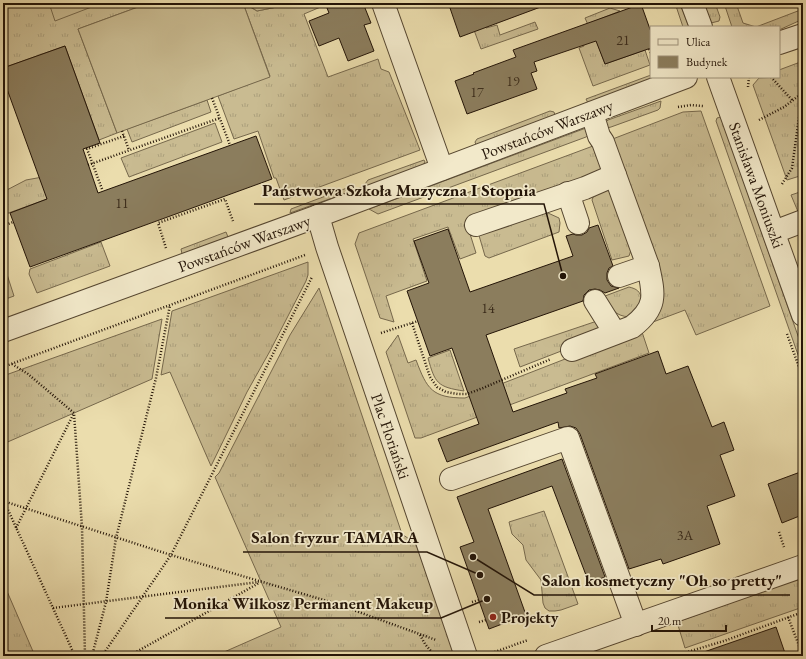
<svg xmlns="http://www.w3.org/2000/svg" width="806" height="659" viewBox="0 0 806 659" font-family="'EB Garamond',serif">
<style>
.grass{fill:url(#grass-tufts);stroke:#76684c}
.forest{fill:url(#forest-firs);stroke:#76684c}
.pitch{fill:#c9bb91;stroke:#76684c}
.building{fill:#8b7d5d;stroke:#231407}
.lines{fill:none;stroke-linecap:round;stroke-linejoin:round}
.minor-casing{stroke:#554630;stroke-width:24}
.path{stroke:#231407;stroke-width:2.5;stroke-dasharray:1 2;stroke-linecap:butt}
.minor{stroke:#f2e9ca;stroke-width:22}
.poi-dot{fill:#8f2418;stroke:#f2e9ca;stroke-width:1.5}
.labels{text-anchor:middle;stroke-width:3.5;stroke-linejoin:round;paint-order:stroke}
.number-label{font-size:14px;fill:#3d2e1c}
.street-label{font-size:16px;fill:#231407;stroke:#f2e9ca}
.poi-label{font-size:16px;font-weight:bold;fill:#231407;stroke:#f2e9ca;text-anchor:start}
.leader{fill:none;stroke:#231407;stroke-width:1.5}
.callout-dot{fill:#231407;stroke:#f2e9ca;stroke-width:1.5}
.callout-label{font-size:17px;text-anchor:middle;font-weight:bold;fill:#231407;stroke:#f2e9ca;stroke-width:3.5;stroke-linejoin:round;paint-order:stroke}
</style>
<defs>
<pattern id="grass-tufts" width="24" height="20" patternUnits="userSpaceOnUse"><rect width="24" height="20" fill="#c9bb91"/><path d="M3 7l-1-3M5 7V3M7 7l1-3M15 17l-1-3M17 17v-4M19 17l1-3" fill="none" stroke="#aca07c"/></pattern>
<pattern id="forest-firs" width="22" height="20" patternUnits="userSpaceOnUse"><rect width="22" height="20" fill="#c9bb91"/><path d="M5 1l3.5 6h-7zM16 11l3.5 6h-7z" fill="#aca07c"/></pattern>
</defs>
<rect width="100%" height="100%" fill="#ebddad"/>
<filter id="stains"><feTurbulence type="fractalNoise" baseFrequency=".005" numOctaves="4"/><feColorMatrix values="0 0 0 0 .2 0 0 0 0 .09 0 0 0 0 .02 0 0 0 .5 -.17"/></filter>
<radialGradient id="worn" r=".72"><stop offset=".6" stop-color="#630" stop-opacity="0"/><stop offset="1" stop-color="#630" stop-opacity=".3"/></radialGradient>
<g class="grass">
<path d="M3,3h146l-71,26 39,104 -18,7 -34,-94 -62,22z"/>
<path d="M243,3l14,8 25,-5 3,-3h45l-26,11 24,63 50,-18 3,10 8,3 31,78 -136,50 -8,-22h-2l-16,-47 -24,8 -16,-43 52,-20z"/>
<path d="M464,3h13l9,25 11,-3 3,10 35,-13 3,7 -57,20z"/>
<path d="M675,3h5l9,24h-6z"/>
<path d="M704,3h11l5,14 -1,4 -8,2z"/>
<path d="M724,3h12l7,20 13,4 47,-18v10l-24,11v-3h-47z"/>
<path d="M610,8l10,3 -30,12 15,41 40,-14 5,15 -57,21 -14,-38 5,-2 -5,-15 10,-4 -4,-9z"/>
<path d="M803,61v114l-16,5 -34,-95 6,-7 20,-1v-7z"/>
<path d="M651,75l1,4 -64,24 -2,-4z"/>
<path d="M207,100l4,12 -79,30 -5,-13z"/>
<path d="M661,101l-1,7 -2,2 -47,17 -4,1 -2,-5 3,-3z"/>
<path d="M550,111l4,1 1,3 -79,30 -1,-3 2,-3z"/>
<path d="M701,111l69,195 -74,29 -11,-25 -40,15 -4,4 8,24 -228,85h-6l-29,-86 12,-17 10,28 8,-3c11,29 16,38 49,38l113,-44 80,-49 -48,-165 73,-28z"/>
<path d="M721,117l82,233v19l-87,-248 1,-3z"/>
<path d="M215,123l7,19 -93,35 -8,-19z"/>
<path d="M586,128l3,7 -3,2 -208,77 -9,-5z"/>
<path d="M593,146l3,10 4,1 1,12 -16,10 -119,42 10,32 -16,6 -12,-32 -35,12 14,42 -41,15 8,26 -14,-4 -25,-74 4,-11z"/>
<path d="M424,160l1,2 -2,3 -58,22v-3l3,-4z"/>
<path d="M48,176l35,10 -80,29v-23l23,-12z"/>
<path d="M347,188l5,3 -62,22 1,-4z"/>
<path d="M607,190l5,2 20,55 -3,9 -17,4 -20,-60 2,-5z"/>
<path d="M803,191v21l-4,2 -8,-19z"/>
<path d="M548,213l11,5 1,5 -1,9 -70,26 -4,-2 -7,-24 53,-17z"/>
<path d="M226,232l2,5 -46,17 -1,-5z"/>
<path d="M101,242l9,24 -73,27 -8,-19 1,-5z"/>
<path d="M308,262v13l-2,6 -36,70 -23,41 -36,74 -41,-94 -9,3 11,-64z"/>
<path d="M629,287c8,2 11,4 13,13l-12,17c-16,-1 -18,-8 -25,-21z"/>
<path d="M319,288l83,246 14,10 39,112h-240l66,-29 -66,-150 4,-4 71,-138z"/>
<path d="M162,319l-10,60 -149,65v-68z"/>
<path d="M600,320l2,8 -33,20 -49,19 -6,-18z"/>
<path d="M450,350l14,41c-27,-4 -29,-8 -36,-33z"/>
<path d="M544,511l34,93 -17,6 -6,1h-6l-4,-3 -2,-5 -2,-23 -15,-20 -3,-15 -11,-11 -3,-12z"/>
<path d="M803,577v30l-118,41 -8,-26z"/>
<path d="M3,582l32,74h-32z"/>
</g>
<g class="forest">
<path d="M245,3h40l-3,3 -25,5z"/>
<path d="M3,262l11,34 -11,4z"/>
</g>
<g class="pitch">
<path d="M49,3h53l-47,18z"/>
<path d="M149,3h94l27,74 -153,56 -39,-104z"/>
</g>
<g class="building">
<path d="M340,3h23l8,20 -7,2 10,26 -26,10 -9,-23 -20,8 -10,-25 20,-8 -2,-5z"/>
<path d="M464,3h82v2l-86,32 -10,-29z"/>
<path d="M641,4l10,28v16l-46,16 -9,-23 -62,21 3,9 -6,2 6,16 -70,25 -12,-33 19,-7 -1,-1 43,-16 -3,-7z"/>
<path d="M65,46l35,97 -17,6 15,44 158,-57 16,43 -242,88 -20,-54 37,-14 -44,-121v-10z"/>
<path d="M598,225l15,41 -4,2 -2,5v7l4,6 8,2 -14,5 -5,-3 -5,-1 -6,1 -5,5 -1,6 -97,34 27,77 54,-19 -2,-4 32,-11 -2,-4 63,-23 8,23 22,-8 24,61 12,-5 10,28 -14,5 15,41 -28,10 13,38 -57,20 -2,-5 -32,10 -49,-135 -4,-6 -6,-2 -11,2 -1,-6 -111,40 -9,-23 41,-15 -27,-76 -22,8 -23,-65 22,-8 -15,-42 34,-12 22,63 103,-36 -7,-20 7,-2 3,1h6l5,-3 2,-4z"/>
<path d="M562,459l43,118 -16,6 -37,-97 -64,23 38,106 -37,14 -29,-82 14,-5 -17,-45z"/>
<path d="M803,471v38l-1,6 -20,8 -14,-39z"/>
<path d="M776,627l10,29h-85v-3z"/>
</g>
<g class="lines">
<g class="minor-casing">
<g id="minor">
<path d="M383,3l59,166"/>
<path d="M692,3l9,24"/>
<path d="M779,43l24,-8"/>
<path d="M718,77l85,238"/>
<path d="M592,113l7,23 4,6 45,124 -29,10"/>
<path d="M568,193l10,30"/>
<path d="M318,216l9,31 139,409"/>
<path d="M476,225l109,-37 30,-13"/>
<path d="M774,232l29,-11"/>
<path d="M595,301l20,32"/>
<path d="M3,331l315,-115 368,-139"/>
<path d="M572,350l60,-23c26,-20 22,-33 16,-61"/>
<path d="M451,479l117,-41 68,187"/>
<path d="M546,656l257,-90"/>
</g>
</g>
<g class="path">
<path d="M649,49l2,4"/>
<path d="M771,77l21,23"/>
<path d="M748,87l1,-10"/>
<path d="M212,98l18,47"/>
<path d="M678,107l13,-2 12,1"/>
<path d="M759,120l25,-13 17,-13"/>
<path d="M122,131l7,19"/>
<path d="M88,165l132,-47"/>
<path d="M782,184l10,-16 11,-79"/>
<path d="M102,189l-15,-40 37,-13"/>
<path d="M3,226l10,-4"/>
<path d="M166,248l-8,-25 67,-24 8,22"/>
<path d="M412,323l18,54 7,10 9,5 12,2h9l16,-6 68,-29"/>
<path d="M381,333l37,-12"/>
<path d="M787,334l16,44"/>
<path d="M12,364l16,10 46,39 8,114 3,129"/>
<path d="M3,367l302,-112"/>
<path d="M3,499l72,157"/>
<path d="M3,501l168,54 163,48 102,37"/>
<path d="M16,528l58,-115"/>
<path d="M779,532l5,15"/>
<path d="M472,602l7,-2"/>
<path d="M53,608l206,-26"/>
<path d="M788,617l15,39"/>
<path d="M479,622l7,-2"/>
<path d="M420,635l5,9 10,12"/>
<path d="M489,654l39,-14"/>
<path d="M92,656l14,-54 10,-64 40,-160 14,-73"/>
<path d="M102,656l69,-101 141,-278"/>
<path d="M129,656l130,-73"/>
<path d="M674,656l50,-15 79,-29"/>
</g>
<use href="#minor" class="minor"/>
</g>
<circle class="poi-dot" cx="493" cy="617" r="4"/>
<g class="labels">
<g class="number-label">
<text x="623" y="45">21</text>
<text x="513" y="86">19</text>
<text x="477" y="97">17</text>
<text x="122" y="208">11</text>
<text x="488" y="313">14</text>
<text x="685" y="540">3A</text>
</g>
<g class="street-label">
<text transform="translate(547 129) rotate(-21)" y="6">Powstańców Warszawy</text>
<text transform="translate(757 185) rotate(70)" y="6">Stanisława Moniuszki</text>
<text transform="translate(244 243) rotate(-20)" y="6">Powstańców Warszawy</text>
<text transform="translate(391 436) rotate(71)" y="6">Plac Floriański</text>
</g>
<g class="poi-label">
<text x="501" y="623">Projekty</text>
</g>
</g>
<path class="leader" d="M563 276L544 204H254M480 575L427 552H243M473 557L534 595H790M487 599L441 618H165"/>
<g class="callout-dot">
<circle cx="563" cy="276" r="4"/>
<circle cx="480" cy="575" r="4"/>
<circle cx="473" cy="557" r="4"/>
<circle cx="487" cy="599" r="4"/>
</g>
<g class="callout-label">
<text x="399" y="196">Państwowa Szkoła Muzyczna I Stopnia</text>
<text x="335" y="543">Salon fryzur TAMARA</text>
<text x="662" y="586">Salon kosmetyczny "Oh so pretty"</text>
<text x="303" y="609">Monika Wilkosz Permanent Makeup</text>
</g>
<rect width="806" height="659" fill="none" stroke="#ebddad" stroke-width="16"/>
<rect x="4" y="4" width="798" height="651" fill="none" stroke="#231407" stroke-width="2"/>
<rect x="8" y="8" width="790" height="643" fill="none" stroke="#231407"/>
<rect x="650" y="26" width="130" height="52" fill="#f2e9ca" stroke="#9f947c"/>
<rect x="658" y="39" width="20" height="6" fill="#f2e9ca" stroke="#9f947c"/>
<text x="686" y="46" font-size="12" fill="#231407">Ulica</text>
<rect x="658" y="56" width="20" height="12" fill="#8b7d5d" stroke="#9f947c"/>
<text x="686" y="66" font-size="12" fill="#231407">Budynek</text>
<path d="M652 625v6h74v-6" fill="none" stroke="#231407" stroke-width="2"/>
<text x="658" y="625" font-size="12" fill="#231407" stroke="#f2e9ca" stroke-width="3" paint-order="stroke">20 m</text>
<rect width="100%" height="100%" filter="url(#stains)"/>
<rect width="100%" height="100%" fill="url(#worn)"/>
</svg>
